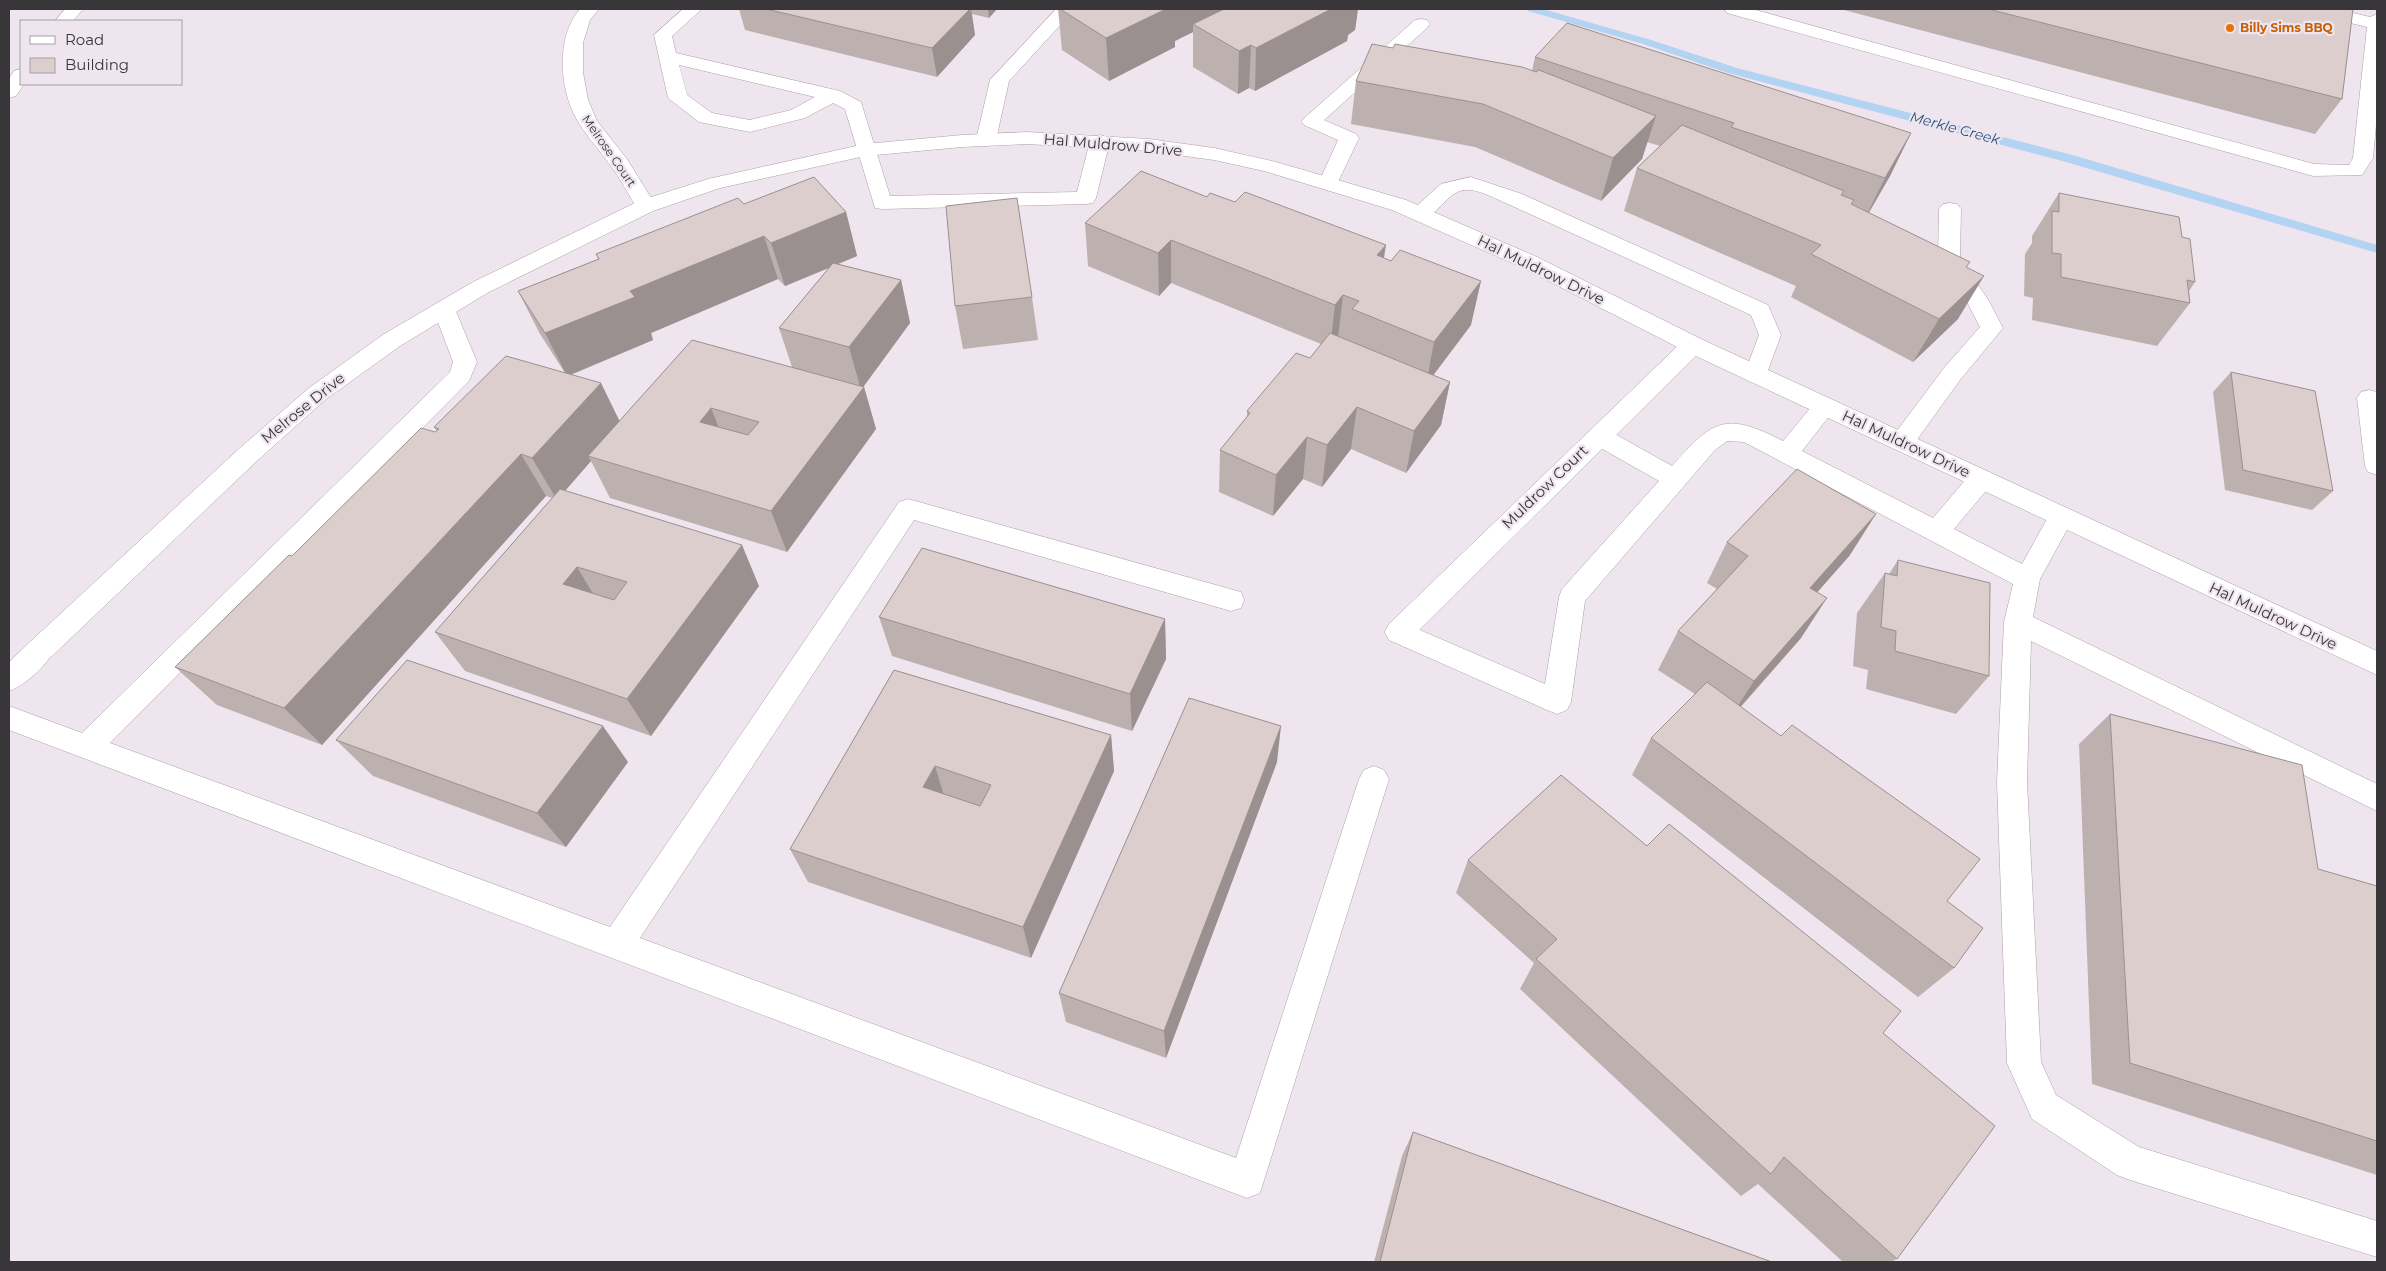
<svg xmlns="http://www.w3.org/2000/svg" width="2386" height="1271" viewBox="0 0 2386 1271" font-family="Montserrat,sans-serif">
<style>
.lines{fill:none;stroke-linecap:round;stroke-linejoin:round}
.stream{fill:#b3d3f2;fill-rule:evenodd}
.service-casing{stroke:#aaa1aa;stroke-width:1}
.minor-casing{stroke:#aaa1aa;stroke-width:1}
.tertiary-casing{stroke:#aaa1aa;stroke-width:1}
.service{fill:#fff;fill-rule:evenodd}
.minor{fill:#fff;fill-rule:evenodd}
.tertiary{fill:#fff;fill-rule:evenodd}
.wall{fill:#bdb1b0;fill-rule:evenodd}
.shaded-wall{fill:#9a9090}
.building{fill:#dccecd;stroke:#9a9090;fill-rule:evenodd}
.food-dot{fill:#e8710a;stroke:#efe5ee;stroke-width:2}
.labels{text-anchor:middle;stroke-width:4.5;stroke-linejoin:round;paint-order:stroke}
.far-food-label{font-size:12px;font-weight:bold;fill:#c56008;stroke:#efe5ee;text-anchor:start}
.far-street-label{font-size:12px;fill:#393639;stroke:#efe5ee}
.far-water-label{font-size:14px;font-style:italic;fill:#25537c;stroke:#efe5ee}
.street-label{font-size:15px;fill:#393639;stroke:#efe5ee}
</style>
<rect width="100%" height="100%" fill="#efe5ee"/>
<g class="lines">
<path class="stream" d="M1526,9h17l108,31 86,28 339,88 301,89v8l-311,-91 -338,-89 -85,-29 -115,-33z"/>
<g class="service-casing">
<g id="service">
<path d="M683,9h19l-30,27 4,17 164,38 21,11 29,94 187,-4 13,-51 3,-4 7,-2 7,2 3,4 -14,57 -3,5 -7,1 -204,5 -7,-1 -30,-99 -12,-6 -28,15 -55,14 -51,-10 -31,-24 -14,-63zM679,65l136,32 -24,13 -41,10 -38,-7 -25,-18z"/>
<path d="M1056,9h19l-66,72 -13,59 -3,4 -7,2 -7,-2 -3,-4 14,-60z"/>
<path d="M1724,9h28l562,155 35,1 4,-7 14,-131 -58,-14 -3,-4h30l34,8 7,-3v100l-4,44 -11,17 -49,1 -586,-163z"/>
<path d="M1421,19l6,1 3,4 -3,4 -103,92 32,14 3,4 -23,48 -7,2 -7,-2 -3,-4 19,-42 -34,-15 -3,-4 114,-101z"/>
<path d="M1471,177l51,17 246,111 13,30 -17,46 -8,2 -8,-2 -4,-6 15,-40 -8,-20 -243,-111c-12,-5 -26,-13 -38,-14 -25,-3 -32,34 -57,28l-4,-5 32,-29z"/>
<path d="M1950,203l7,1 4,5 -1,49 29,43 14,27 -43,52 -49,68 -9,3 -9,-3 -3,-6 3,-6 51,-68 36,-41 -13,-25 -29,-44 1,-49 4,-5z"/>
<path d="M444,302l8,2 3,5 22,53 -8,19 -359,362 500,184 289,-425 9,-3 333,93 3,8 -3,8 -10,3 -317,-91 -274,418 596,220 123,-379 5,-9 10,-4 10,4 5,9 -129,414 -13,5 -1238,-468v-24l73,27 368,-361 3,-10 -20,-53 3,-5z"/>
<path d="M2369,390l8,2v83l-9,-3 -3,-6 -8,-68 4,-6z"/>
<path d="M1825,398l8,2 4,6 -35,45 131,67 39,-46 9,-2 9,2 4,7 -4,7 -36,43 68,35 30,-54 9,-3 9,3 4,7 -34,62 -7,38 344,167v27l-346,-170 -4,141 14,280 15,33 83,52 238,74v36l-247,-77 -13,-5 -85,-56 -25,-56 -10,-281 7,-160 9,-38 -269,-142 -17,-1 -12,9 -130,151 -14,101 -4,8 -10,4 -10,-4 -158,-70 -4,-8 4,-8 10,-3 146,63 14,-87 3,-8 97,-108 -69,-39 -3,-6 3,-6 9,-3 9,3 64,36c41,-46 53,-55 111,-25l34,-41z"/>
</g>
</g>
<g class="minor-casing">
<g id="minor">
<path d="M65,9h18l-10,12h-18z"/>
<path d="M580,9h19l-9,11 -7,23v29l5,28 9,21 30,38 29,47 -3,5 -7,1 -7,-1c-10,-15 -18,-32 -29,-46 -11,-16 -25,-30 -34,-47 -17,-30 -20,-83 4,-109z"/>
<path d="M21,69v15h3l-8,12 -7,2v-19l5,-8z"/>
<path d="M1693,337l8,2 4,6 -4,6 -292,289 -10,3 -10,-3 -4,-8 4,-8 296,-285z"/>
<path d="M41,638l10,3 4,8c-8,16 -29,36 -46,42v-29l22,-21z"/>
</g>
</g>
<g class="tertiary-casing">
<path id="tertiary" d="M1027,132l122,7 65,9 62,14 130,38 131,57 164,82 676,312v24l-692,-324 -164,-84 -129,-57 -128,-39 -50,-11 -65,-9 -122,-7 -65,3 -97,9 -145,32 -67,23 -164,81 -89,54 -75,54 -66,59 -208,198 -10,3 -10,-3 -4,-8 4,-8 210,-194 68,-59 75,-54 89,-52 166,-81 69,-22 157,-35 97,-9z"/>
</g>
<use href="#service" class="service"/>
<use href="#minor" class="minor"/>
<use href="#tertiary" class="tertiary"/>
</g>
<g class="wall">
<path d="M739,9h258l-8,9 -17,-4 3,21 -38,42 -192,-47z"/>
<path d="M1058,9h300l-3,21 -7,5 -1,6 -92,50 -6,-3 -11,6 -45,-27v-35l-18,9v6l-66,34 -47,-31z"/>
<path d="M1844,9h509l-11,90 -27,35 -471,-124z"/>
<path d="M1535,57l376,76 -21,43 -21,37 98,54 -9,52 -45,43 -122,-65 5,-11 -172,-75 13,-43 23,-22 -13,-4 -5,17 -41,42 -126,-54 -124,-23 5,-43 176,-10z"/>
<path d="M2059,193l123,44 13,45 -6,9 1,12 -33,43 -125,-26 1,-22 -9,-2 1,-42 7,-11v-7z"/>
<path d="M1207,197l177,61 87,67 -38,50 17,7 -9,43 -35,48 -55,-24 -29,38 -19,-8 -30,37 -54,-24 1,-42 27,-33v-6l63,-53 11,-14 -150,-61 -12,13 -71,-30 -3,-43z"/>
<path d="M744,204l102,8 11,44 -19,8 63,16 9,43 -47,64h1l12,42 -89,123 -177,-54 -19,-37 -26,30 194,95 -108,150 -186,-65 -30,-39 117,-134 -6,-2 -224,249 -105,-40 -42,-38 117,-111 143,-124 2,-1 -3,-4 131,-54 -25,-39 -22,-43 80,-32 -2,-5zM829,268l-50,60 13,39 -172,54 -49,-46 82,-35 -2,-7 127,-54 7,7z"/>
<path d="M1032,297l6,43 -75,9 -8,-43z"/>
<path d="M2231,372l102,119 -21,19 -87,-20 -12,-98z"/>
<path d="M1727,542l123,13 -33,37 -16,46 -60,69 206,194 7,67 -36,29 -286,-222 19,-37 44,-44 -37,-24 20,-39 39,-42 -10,-6z"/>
<path d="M1898,560l91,116 -33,38 -90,-25 2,-19 -15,-4 4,-53 28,-40 4,1z"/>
<path d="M879,617l286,2 1,40 -34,72 -240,-75z"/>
<path d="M894,670l217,65 3,36 -83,187 -223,-76 -18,-33z"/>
<path d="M2110,714l208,155 59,17v289l-285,-91 -13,-340z"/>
<path d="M336,740l292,22 -62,85 -193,-71z"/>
<path d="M1277,762l-111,296 -100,-36 -7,-29z"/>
<path d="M1647,846l236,187 14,226 -7,3h-47l-85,-78 -17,12 -221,-207 14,-26 -78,-70 12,-33z"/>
<path d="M1413,1132l359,130h-398l28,-106z"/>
</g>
<g class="shaded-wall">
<path d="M970,9h1l4,26 -38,42 -5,-29z"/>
<path d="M988,9h9l-8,9z"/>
<path d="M1166,9h57l-1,8 -29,7v8l-18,9v6l-66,34 -3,-43z"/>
<path d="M1331,9h27l-3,21 -7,5 -1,6 -92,50 1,-43z"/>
<path d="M1251,45l-2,43 -11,6 1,-43z"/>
<path d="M1656,116l-14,43 -41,42 12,-43z"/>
<path d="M1911,133l-21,43 -27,46 22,-44z"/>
<path d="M846,212l11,44 -72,30 -14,-43z"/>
<path d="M764,236l14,43 -127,54 2,7 -86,36 -22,-43 85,-42z"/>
<path d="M1171,240v43l-12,13 -1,-43z"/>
<path d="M1386,245l-7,44 -2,-34z"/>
<path d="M1984,276l-26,43 -45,43 26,-43z"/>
<path d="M901,280l9,43 -49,67 -12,-43z"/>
<path d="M1481,281l-10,44 -45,60 8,-43z"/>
<path d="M1343,295l-5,43 -8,10 5,-43z"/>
<path d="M1450,382l-9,43 -35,48 8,-42z"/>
<path d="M601,383l21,43 -34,30 3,5 -34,39 -25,-42z"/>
<path d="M864,387l12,42 -89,123 -16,-41z"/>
<path d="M1357,407l-6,42 -29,38 5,-42z"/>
<path d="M711,408l17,43 -28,-29z"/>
<path d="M1307,437l-4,42 -30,37 3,-41z"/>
<path d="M521,454l25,42 -224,249 -38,-37z"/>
<path d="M1876,514l-26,41 -64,73 24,-40z"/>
<path d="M742,545l17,41 -108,150 -24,-37z"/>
<path d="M577,567l24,40 -38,-23z"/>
<path d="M1827,598l-26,40 -71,80 24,-37z"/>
<path d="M1165,619l1,40 -34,72 -2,-37z"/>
<path d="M603,726l25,36 -62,85 -29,-34z"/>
<path d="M1281,726l-4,36 -111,296 -2,-27z"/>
<path d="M1111,735l3,36 -83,187 -8,-31z"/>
<path d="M935,766l11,36 -23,-15z"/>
</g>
<g class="building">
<path d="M766,9h204l-38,39z"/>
<path d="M1060,9h106l-60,29z"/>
<path d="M1224,9h107l-75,39 -5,-3 -12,6 -46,-27z"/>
<path d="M1988,9h365l-11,90z"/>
<path d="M1567,23l344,110 -26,45 -154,-51 3,-4 -199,-66z"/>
<path d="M1372,44l21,4 2,-4 127,23 14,5 3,-2 117,46 -43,42 -130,-54 -127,-23z"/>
<path d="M1682,125l162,66 -3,4 13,5 -3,4 119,58 -4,5 18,9 -45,43 -128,-65 10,-9 -184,-77z"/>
<path d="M1141,171l66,26 3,-4 25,9 10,-10 141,53 -9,10 14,6 9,-11 81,31 -47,61 -82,-33 7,-8 -16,-6 -8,10 -164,-65 -13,13 -73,-30z"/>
<path d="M814,177l32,35 -75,31 -7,-7 -134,55 5,6 -90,36 -27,-42 81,-32 -3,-5 142,-56 6,6z"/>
<path d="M2059,193l120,24 3,20 8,2 5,43 -8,-2 3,23 -129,-26v-23l-9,-1v-42l7,1z"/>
<path d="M1017,198l15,99 -77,9 -9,-100z"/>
<path d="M833,263l68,17 -52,67 -70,-19z"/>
<path d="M1330,333l120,49 -36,49 -57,-24 -30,38 -20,-8 -31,38 -56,-25 30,-37 -3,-2 49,-58 14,5z"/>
<path d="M692,340l172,47 -93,124 -183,-55zM711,408l48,14 -11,13 -48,-13z"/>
<path d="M506,356l95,27 -69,75 -11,-4 -237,254 -109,-41 114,-112 3,1 129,-128 14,4 4,-3 -5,-2z"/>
<path d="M2231,372l84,19 18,100 -90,-21z"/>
<path d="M1797,469l79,45 -66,74 17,10 -73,83 -76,-50 70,-75 -21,-14z"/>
<path d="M560,489l182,56 -115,154 -192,-67zM577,567l50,15 -13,18 -51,-16z"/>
<path d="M922,548l243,71 -35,75 -251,-77z"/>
<path d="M1898,560l92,23 -1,93 -94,-25 1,-20 -15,-4 4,-54 12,3z"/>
<path d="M407,660l196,66 -66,87 -201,-73z"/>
<path d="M894,670l217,65 -88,192 -233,-78zM935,766l56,19 -11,21 -57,-19z"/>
<path d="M1707,682l74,54 11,-11 188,134 -33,42 36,27 -29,40 -303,-230z"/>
<path d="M1189,698l92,28 -117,305 -105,-38z"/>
<path d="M2110,714l192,51 16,104 59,17v255l-247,-78z"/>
<path d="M1561,775l86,71 22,-22 232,187 -18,22 112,93 -98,133 -113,-102 -13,17 -235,-215 21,-20 -89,-79z"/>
<path d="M1413,1132l359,130h-392z"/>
</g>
<circle class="food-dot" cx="2230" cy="28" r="5"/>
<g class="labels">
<g class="far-food-label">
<text x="2240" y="32">Billy Sims BBQ</text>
</g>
<g class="far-street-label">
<text transform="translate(609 151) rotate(55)" y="4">Melrose Court</text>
</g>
<g class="far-water-label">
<text transform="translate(1955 128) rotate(15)" y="5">Merkle Creek</text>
</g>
<g class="street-label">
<text transform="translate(1113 145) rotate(5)" y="5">Hal Muldrow Drive</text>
<text transform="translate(1541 270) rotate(26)" y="5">Hal Muldrow Drive</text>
<text transform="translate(303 408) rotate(-39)" y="5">Melrose Drive</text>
<text transform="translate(1906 444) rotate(25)" y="5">Hal Muldrow Drive</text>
<text transform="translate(1545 487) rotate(-44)" y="5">Muldrow Court</text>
<text transform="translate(2273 616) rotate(25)" y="5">Hal Muldrow Drive</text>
</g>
</g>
<rect width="2386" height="1271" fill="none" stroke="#393639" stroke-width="20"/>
<rect x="20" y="20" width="162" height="65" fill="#efe5ee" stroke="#a69fa6"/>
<rect x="30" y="36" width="25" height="8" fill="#ffffff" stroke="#a69fa6"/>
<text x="65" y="45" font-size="15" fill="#393639">Road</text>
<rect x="30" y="58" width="25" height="15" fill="#dccecd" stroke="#a69fa6"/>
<text x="65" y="70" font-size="15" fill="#393639">Building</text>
</svg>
